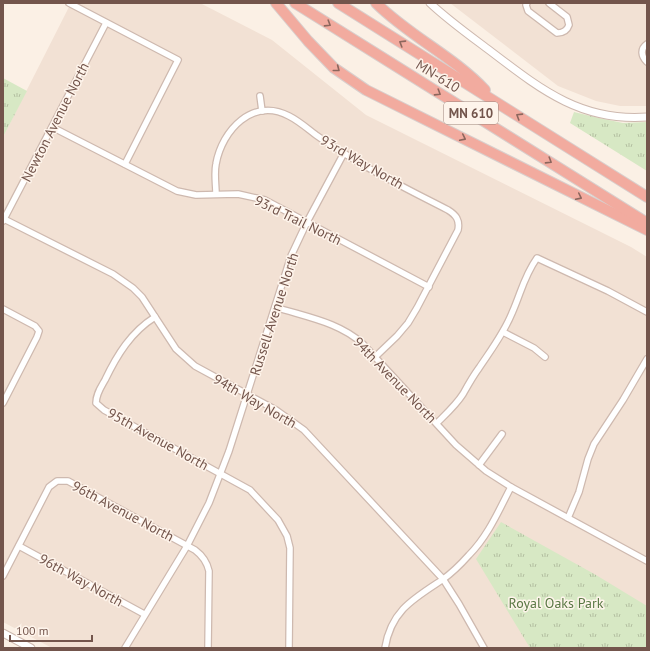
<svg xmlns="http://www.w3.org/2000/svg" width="650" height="651" viewBox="0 0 650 651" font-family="'PT Sans',sans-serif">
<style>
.residential{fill:#f2e1d4}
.park{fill:url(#park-tufts)}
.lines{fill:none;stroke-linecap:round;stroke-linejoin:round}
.minor-casing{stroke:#ceb9af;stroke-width:8}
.tertiary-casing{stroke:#ceb9af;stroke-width:9}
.motorway-casing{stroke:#d8cfcd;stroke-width:12}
.minor{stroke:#fff;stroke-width:5.5}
.tertiary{stroke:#fff;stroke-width:7}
.motorway{stroke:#f2ab9f;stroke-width:10}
.oneway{stroke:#8c665d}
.labels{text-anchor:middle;stroke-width:3;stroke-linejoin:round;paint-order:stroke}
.shield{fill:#fef4eb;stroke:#9d857c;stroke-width:1}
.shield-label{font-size:13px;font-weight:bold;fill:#73554c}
.street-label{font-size:14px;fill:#73554c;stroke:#fef4eb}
.park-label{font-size:14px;fill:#5a7844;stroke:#fef4eb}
</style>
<defs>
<pattern id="park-tufts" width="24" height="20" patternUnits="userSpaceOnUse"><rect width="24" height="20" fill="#d7e8c4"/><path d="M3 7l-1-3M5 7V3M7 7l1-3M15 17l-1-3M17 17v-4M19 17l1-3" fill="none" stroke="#b3bfa1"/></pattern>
</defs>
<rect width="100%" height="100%" fill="#fbf0e5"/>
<g class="residential">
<path d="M71,3h129l72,37 94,75 265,132 16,10v391h-595l-49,-26v-485z"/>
<path d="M450,3h197v103h-27l-24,-5 -38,-15z"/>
</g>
<g class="park">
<path d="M3,78l24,13 -24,46z"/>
<path d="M574,112l25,6 24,5 24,-1v49l-77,-48z"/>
<path d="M501,522l95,53 51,31v42h-117l-54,-89z"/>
</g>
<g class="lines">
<g class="minor-casing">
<g id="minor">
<path d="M69,3l109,57 -53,104"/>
<path d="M527,3l-1,2 2,6 29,22c6,0 10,-2 12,-8l-2,-8 -18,-14"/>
<path d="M647,44c-7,5 -6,12 0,18"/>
<path d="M260,96l2,15"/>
<path d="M52,127l125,64 19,4 42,-1 27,6 164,87"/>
<path d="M216,194c0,-9 -2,-20 0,-30 6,-34 37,-67 73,-48 10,5 19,13 27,19 14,10 29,19 44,28 28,17 59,32 88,47 8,5 12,10 10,20l-41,78 -9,15 -11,13 -22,21"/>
<path d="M4,219l109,55 20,14 9,9 34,52 19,17 81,44 28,20 139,149 16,25 25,44"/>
<path d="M3,221l103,-198"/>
<path d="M275,307c31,10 64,15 88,37l93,101 30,26 25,16 136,74"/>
<path d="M3,309l32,17 4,5 -2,6 -34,66"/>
<path d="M155,317c-24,15 -38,38 -50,63 -4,7 -9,14 -9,23l8,7 146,80 28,30 9,16 3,12 -1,100"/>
<path d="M503,332l31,16 11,9"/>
<path d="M437,423c9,-9 19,-18 26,-29 5,-9 10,-18 16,-26 12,-18 25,-35 33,-55 9,-20 12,-37 25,-55l71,33 39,21"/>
<path d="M479,465l23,-31"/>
<path d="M568,518l11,-26 9,-33 6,-15 29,-44 24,-41"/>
<path d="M19,546l125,68"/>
<path d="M3,576l46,-89 8,-6h11l127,69c8,6 12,12 14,21l-1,77"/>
<path d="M125,648l62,-102 22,-43 20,-52 62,-195 16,-34 37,-69"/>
<path d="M385,648c6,-37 28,-49 57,-68 10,-7 19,-16 27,-25 19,-19 30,-45 42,-68"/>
</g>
</g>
<g class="tertiary-casing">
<g id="tertiary">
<path d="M430,3c18,17 39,32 59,47 50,38 91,72 158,67"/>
<path d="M3,633l28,15"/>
</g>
</g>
<g class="motorway-casing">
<g id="motorway">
<path d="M276,3l32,38 26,27 32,22 281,140"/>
<path d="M295,3l352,220"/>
<path d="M338,3l309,194"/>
<path d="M376,3c33,33 77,53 109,87"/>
</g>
</g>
<use href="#minor" class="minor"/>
<use href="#tertiary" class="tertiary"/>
<use href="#motorway" class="motorway"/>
</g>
<defs><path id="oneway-chevron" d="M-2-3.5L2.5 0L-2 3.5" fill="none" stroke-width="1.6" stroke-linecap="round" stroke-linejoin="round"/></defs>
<g class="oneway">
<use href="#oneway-chevron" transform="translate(328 24) rotate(32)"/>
<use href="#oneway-chevron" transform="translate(402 43) rotate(-148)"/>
<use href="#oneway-chevron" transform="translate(337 69) rotate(38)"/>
<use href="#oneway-chevron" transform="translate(438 93) rotate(32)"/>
<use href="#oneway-chevron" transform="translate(519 116) rotate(-148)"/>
<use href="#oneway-chevron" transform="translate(463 138) rotate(26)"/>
<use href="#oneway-chevron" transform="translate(549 161) rotate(32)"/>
<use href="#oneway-chevron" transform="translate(579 197) rotate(26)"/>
</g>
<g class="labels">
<rect class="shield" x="444" y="102" width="54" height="22" rx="3"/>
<g class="shield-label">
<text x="471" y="118">MN 610</text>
</g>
<g class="street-label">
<text transform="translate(438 76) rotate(32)" y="5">MN-610</text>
<text transform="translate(55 122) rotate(-63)" y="5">Newton Avenue North</text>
<text transform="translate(362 162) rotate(30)" y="5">93rd Way North</text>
<text transform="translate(298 220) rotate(26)" y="5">93rd Trail North</text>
<text transform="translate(274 314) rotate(-72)" y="5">Russell Avenue North</text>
<text transform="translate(395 380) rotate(46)" y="5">94th Avenue North</text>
<text transform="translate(255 401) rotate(30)" y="5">94th Way North</text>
<text transform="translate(158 439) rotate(29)" y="5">95th Avenue North</text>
<text transform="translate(123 511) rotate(28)" y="5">96th Avenue North</text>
<text transform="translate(81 580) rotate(29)" y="5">96th Way North</text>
</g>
<g class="park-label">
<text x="556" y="608">Royal Oaks Park</text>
</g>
</g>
<rect width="650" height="651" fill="none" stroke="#73554c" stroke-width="8"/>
<path d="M10 635v6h82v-6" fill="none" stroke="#73554c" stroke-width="2"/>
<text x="16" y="635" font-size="12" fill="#73554c" stroke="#fef4eb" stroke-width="3" paint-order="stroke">100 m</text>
</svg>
